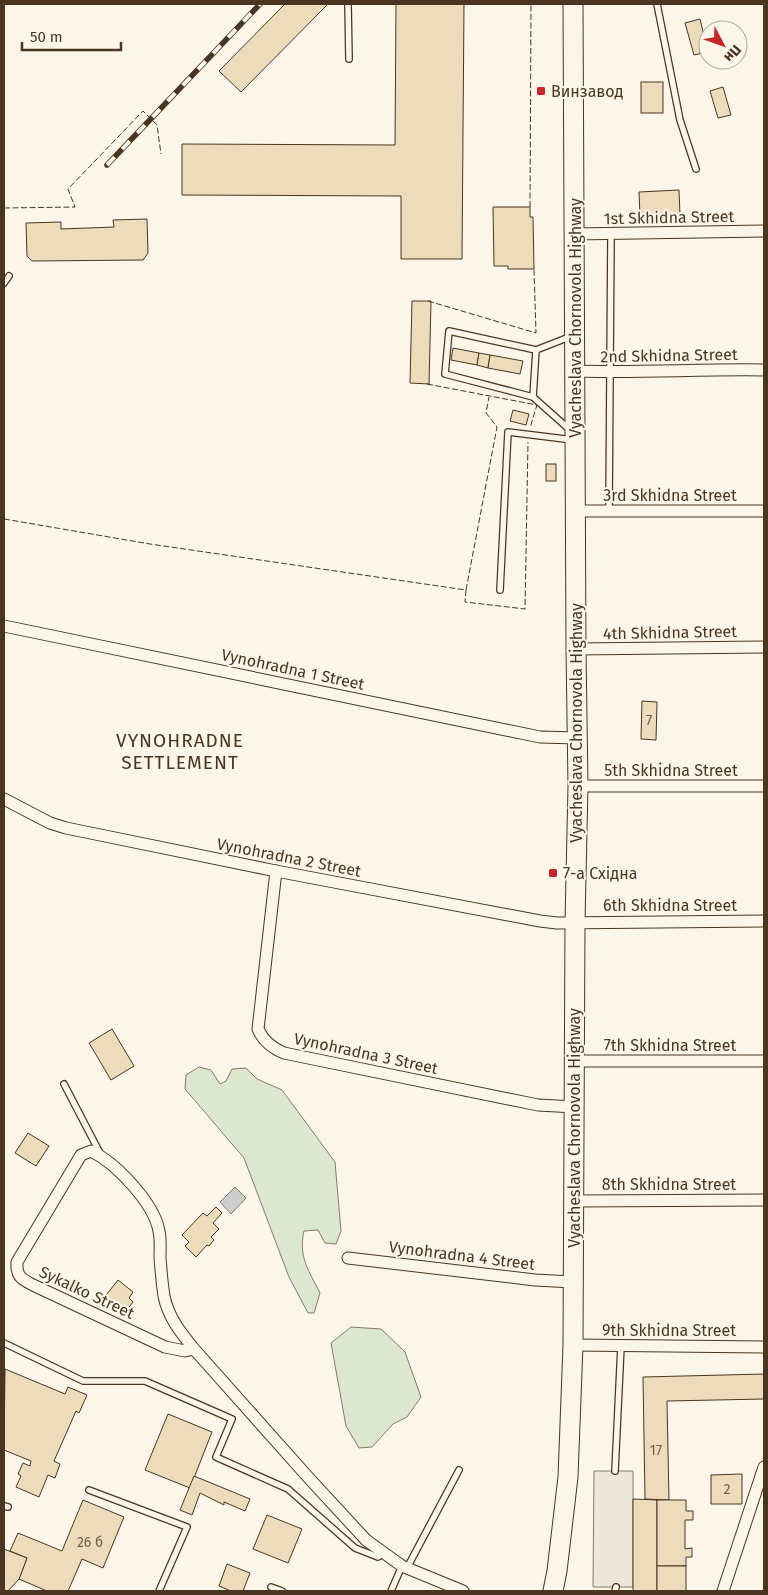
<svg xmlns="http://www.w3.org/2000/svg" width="768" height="1595" viewBox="0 0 768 1595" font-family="'Fira Sans',sans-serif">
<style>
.green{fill:#dce7d0;stroke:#887966}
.parking{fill:#ede7d9;stroke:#887966}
.water{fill:#c9cecd;stroke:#887966}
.building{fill:#ecdcbc;stroke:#4a3520}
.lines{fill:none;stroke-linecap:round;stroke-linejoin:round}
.lane-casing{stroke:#4a3520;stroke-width:8}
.street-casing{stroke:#4a3520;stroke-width:13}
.primary-casing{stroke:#4a3520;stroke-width:21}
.lane{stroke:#fbf6e9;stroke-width:5.5}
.street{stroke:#fbf6e9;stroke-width:11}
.primary{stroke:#fbf6e9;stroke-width:19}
.rail-casing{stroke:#4a3520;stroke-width:5.5}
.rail{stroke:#fbf6e9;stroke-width:4;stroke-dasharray:11;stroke-linecap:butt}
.fence{stroke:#4a3520;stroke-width:1;stroke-dasharray:6 2.5;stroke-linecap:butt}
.poi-dot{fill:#c62828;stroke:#fbf6e9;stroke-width:2}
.labels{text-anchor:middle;stroke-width:4;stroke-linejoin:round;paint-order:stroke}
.number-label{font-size:14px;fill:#725f47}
.poi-label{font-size:16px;fill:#4a3520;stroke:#fbf6e9;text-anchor:start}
.street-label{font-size:16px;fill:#4a3520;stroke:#fbf6e9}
.quarter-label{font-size:19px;letter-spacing:1px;fill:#4a3520;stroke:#fbf6e9}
</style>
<rect width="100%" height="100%" fill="#fbf6e9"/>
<g class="green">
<path d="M199,1067l12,3 9,14 6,-3 6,-12 14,-1 11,11 25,11 53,72 6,69 -5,13 -11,-1 -7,-13 -14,1c-6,26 5,40 16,62l-6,20h-6l-19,-36 -45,-119 -59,-69 1,-14z"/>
<path d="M351,1327l30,2 24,23 16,45 -14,20 -14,7 -21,23 -13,1 -13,-22 -15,-83z"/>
</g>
<path class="parking" d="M594,1471h39v116h-40z"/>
<path class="water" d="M235,1187l11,11 -15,16 -11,-12z"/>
<g class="building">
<path d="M285,4h43l-87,88 -22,-21z"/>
<path d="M396,4h68l-2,255h-61v-63l-219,-1v-51l213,1z"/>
<path d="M700,19l8,33 -14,3 -9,-32z"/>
<rect x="641" y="82" width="22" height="31"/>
<path d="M723,87l8,28 -13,3 -8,-27z"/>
<path d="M679,190l1,25 -40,2 -1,-25z"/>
<path d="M493,207h37v10h3l1,52h-26v-3h-14z"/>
<path d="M147,219l1,34 -5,7 -111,1 -5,-5 -1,-33 35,-1v7l53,-2 -1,-7z"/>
<path d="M412,301h19l-2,83 -19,-1z"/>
<path d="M453,348l26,5 -2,12 -26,-5z"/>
<path d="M479,353l11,2 -2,13 -11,-3z"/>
<path d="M490,355l33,6 -3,13 -32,-6z"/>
<path d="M513,410l16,4 -3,11 -16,-4z"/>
<rect x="546" y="464" width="10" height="17"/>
<path d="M642,701l15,1 -1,38 -15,-1z"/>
<path d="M112,1029l22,37 -23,14 -22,-37z"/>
<path d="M28,1133l21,13 -13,20 -21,-13z"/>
<path d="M216,1207l6,6 -9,10 6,6 -8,8 3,3 -5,6 -2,-1 -11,12 -11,-11 4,-4 -7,-7 21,-22 4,3z"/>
<path d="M118,1280l15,12 -4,6 4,4 -10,13 -20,-16z"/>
<path d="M5,1369l60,25 3,-7 19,8 -8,18 -3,-2 -22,50 6,3 -5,14 -7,-3 -9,22 -23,-10 5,-11 -3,-2 5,-11 7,3 1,-5 -27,-11z"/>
<path d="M764,1374v25l-97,2 2,99 -24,-1 -2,-122z"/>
<path d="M168,1414l44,18 -22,56 -45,-18z"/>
<path d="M742,1474v30h-31v-29z"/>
<path d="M194,1476l56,23 -5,12 -21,-9v3l-24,-12 -8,22 -12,-5z"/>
<path d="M633,1499l24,1v91h-24z"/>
<path d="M83,1500l41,17 -21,51 -21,-9 -14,32h-21l-28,-12 8,-21 -17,-7 8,-18 44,18z"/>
<path d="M657,1500h29v11h7v9h-8v29l7,-1v9h-6v9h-29z"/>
<path d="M267,1515l35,14 -14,34 -35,-14z"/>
<path d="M4,1549l23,9 -8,21 -11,12h-4z"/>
<path d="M227,1564l23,9 -7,18h-12l-12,-5z"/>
<rect x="657" y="1566" width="29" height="25"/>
</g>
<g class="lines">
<g class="lane-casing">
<g id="lane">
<path d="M348,4l1,55"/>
<path d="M657,4l23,116 16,49"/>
<path d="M4,283l5,-7"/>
<path d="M533,397l-88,-23 4,-43 87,19"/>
<path d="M570,430l-37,-33 3,-47 36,-14"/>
<path d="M609,510l2,-276"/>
<path d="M500,590l8,-158 65,8"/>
<path d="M64,1084l37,71"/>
<path d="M4,1343l79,38h62l87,38 -16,38 72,32 67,59 23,9 6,-4"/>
<path d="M615,1471l6,-125"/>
<path d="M89,1490l98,37 -28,64"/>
<path d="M4,1506l4,1"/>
<path d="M407,1568l52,-98"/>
<path d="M271,1587l11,4"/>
<path d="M391,1591l11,-25"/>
<path d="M615,1591l1,-4"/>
</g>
</g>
<g class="street-casing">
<g id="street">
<path d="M574,234l190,-3"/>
<path d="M575,371c63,2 126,-2 189,-1"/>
<path d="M576,511h188"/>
<path d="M4,626l536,111 37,1"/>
<path d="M576,649l188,-2"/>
<path d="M578,786h186"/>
<path d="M4,799l46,24 16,5 210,43 264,50 17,2 207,-2"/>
<path d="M276,871l-18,158c5,12 14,19 26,24l254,52 37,2"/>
<path d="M575,1061h189"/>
<path d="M574,1201l190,-1"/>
<path d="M348,1258l187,22 38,2"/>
<path d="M573,1345l191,2"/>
<path d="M194,1349l-9,2 -20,-4 -132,-62c-11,-6 -17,-8 -16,-23l64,-107 10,-4c25,12 63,52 68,80 2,9 1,18 1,27 1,12 2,26 4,38 4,21 17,37 30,53l113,127 59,64 36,26 61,25"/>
<path d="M723,1591l41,-124"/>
</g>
</g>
<g class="primary-casing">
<path id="primary" d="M553,1591l4,-20 11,-94 5,-132 2,-423 3,-136 -2,-137 -3,-645"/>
</g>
<use href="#lane" class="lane"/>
<use href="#street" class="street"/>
<use href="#primary" class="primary"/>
<g class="rail-casing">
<path id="rail" d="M107,165l153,-161"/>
</g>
<use href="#rail" class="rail"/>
<g class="fence">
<path d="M530,207l1,-203"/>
<path d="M4,208l71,-1 -7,-18 75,-78 14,14 4,29"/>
<path d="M428,301l108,32 -2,-64"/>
<path d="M427,384l110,21 -7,23"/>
<path d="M4,519l146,25 316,46 31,-163 -11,-14 3,-16"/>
<path d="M466,590l-1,12 60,7 3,-167"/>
</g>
</g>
<g class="poi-dot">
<rect x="536" y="86" width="10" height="10" rx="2.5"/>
<rect x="548" y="868" width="10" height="10" rx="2.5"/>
</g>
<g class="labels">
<g class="number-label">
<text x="649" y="725">7</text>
<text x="656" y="1455">17</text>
<text x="727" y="1494">2</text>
<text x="90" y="1547">26 б</text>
</g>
<g class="poi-label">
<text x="551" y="97">Винзавод</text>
<text x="563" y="879">7-а Східна</text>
</g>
<g class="street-label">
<text transform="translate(669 217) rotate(-1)" y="6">1st Skhidna Street</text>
<text transform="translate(575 318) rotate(-90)" y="6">Vyacheslava Chornovola Highway</text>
<text transform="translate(669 355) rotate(-1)" y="6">2nd Skhidna Street</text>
<text x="670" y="501">3rd Skhidna Street</text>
<text transform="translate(670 632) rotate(-1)" y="6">4th Skhidna Street</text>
<text transform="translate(293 669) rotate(12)" y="6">Vynohradna 1 Street</text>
<text transform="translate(576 723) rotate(-90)" y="6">Vyacheslava Chornovola Highway</text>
<text x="671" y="776">5th Skhidna Street</text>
<text transform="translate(289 857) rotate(11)" y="6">Vynohradna 2 Street</text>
<text x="670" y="911">6th Skhidna Street</text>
<text x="670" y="1051">7th Skhidna Street</text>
<text transform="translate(366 1053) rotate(12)" y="6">Vynohradna 3 Street</text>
<text transform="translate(574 1128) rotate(-90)" y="6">Vyacheslava Chornovola Highway</text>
<text x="669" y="1190">8th Skhidna Street</text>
<text transform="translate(462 1255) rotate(7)" y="6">Vynohradna 4 Street</text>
<text transform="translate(87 1292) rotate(25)" y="6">Sykalko Street</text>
<text x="669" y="1336">9th Skhidna Street</text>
</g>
<g class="quarter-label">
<text x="180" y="747">VYNOHRADNE<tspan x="180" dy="22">SETTLEMENT</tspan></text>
</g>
</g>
<rect width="768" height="1595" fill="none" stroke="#4a3520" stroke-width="10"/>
<g transform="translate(723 45) rotate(131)"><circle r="24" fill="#fbf6e9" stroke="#b4a999"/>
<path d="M0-4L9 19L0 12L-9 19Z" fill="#c62828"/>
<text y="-8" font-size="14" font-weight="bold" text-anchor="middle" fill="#4a3520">Пн</text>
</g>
<path d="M22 42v8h99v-8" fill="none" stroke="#4a3520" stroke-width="2.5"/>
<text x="30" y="42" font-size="15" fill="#4a3520" stroke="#fbf6e9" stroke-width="4" paint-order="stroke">50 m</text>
</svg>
